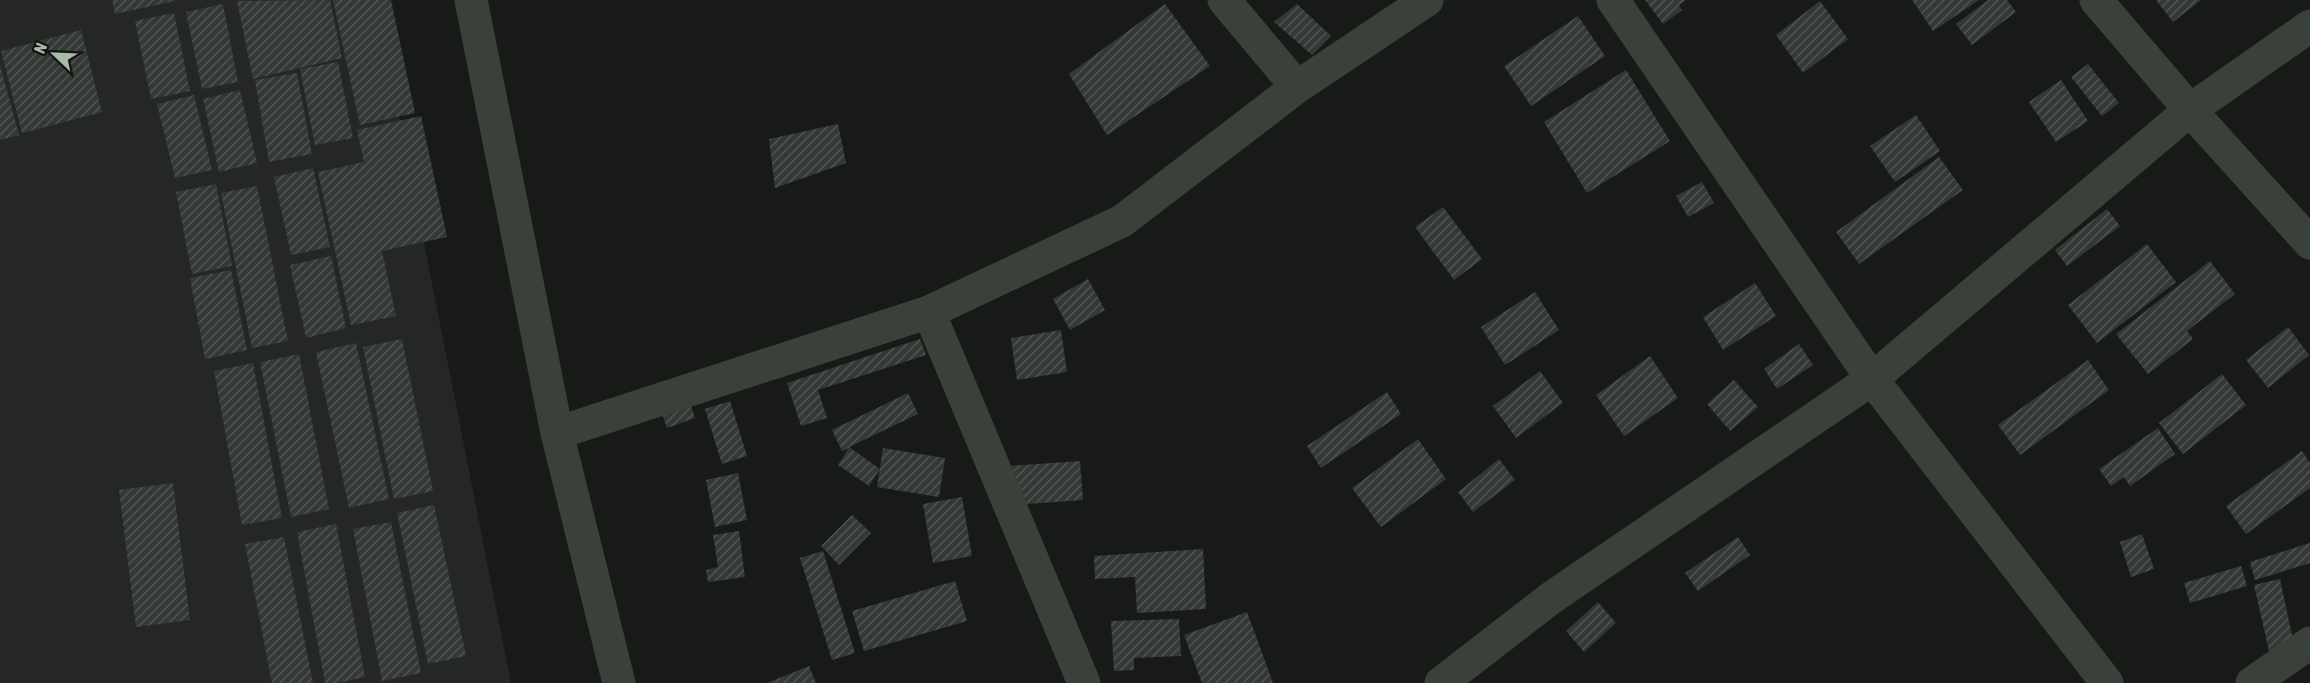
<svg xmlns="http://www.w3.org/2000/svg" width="2310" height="683" viewBox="0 0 2310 683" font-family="'Asap Condensed',sans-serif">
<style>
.built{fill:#242724}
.building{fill:url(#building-hatch)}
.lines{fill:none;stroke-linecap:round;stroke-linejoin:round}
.minor{stroke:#3a413b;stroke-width:33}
</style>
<defs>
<pattern id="building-hatch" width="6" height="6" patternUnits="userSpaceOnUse" patternTransform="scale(1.5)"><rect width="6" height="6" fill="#353936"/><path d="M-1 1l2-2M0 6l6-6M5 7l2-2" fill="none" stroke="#505450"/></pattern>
</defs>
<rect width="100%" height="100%" fill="#181a18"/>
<path class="built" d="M0,0h376l135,683h-511z"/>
<g class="building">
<path d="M112,0h63v1l-60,13z"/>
<path d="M330,0l12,58 -89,21 -16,-78z"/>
<path d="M333,0h58l24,113 -55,12z"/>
<path d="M1645,0h41l-7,5 3,5 -19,14z"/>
<path d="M1912,0h67l-46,31z"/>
<path d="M1988,0h19l9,12 -44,33 -16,-21z"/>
<path d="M2156,0h45l-28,22z"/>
<path d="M1820,1l28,38 -45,34 -27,-38z"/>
<path d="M223,4l15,78 -36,7 -16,-77z"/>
<path d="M1165,4l45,62 -103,69 -38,-61z"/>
<path d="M1297,4l34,32 -19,19 -38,-33z"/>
<path d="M174,13l16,78 -39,8 -16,-78z"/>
<path d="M1578,16l27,40 -74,50 -27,-40z"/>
<path d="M81,30l21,82 -80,21 -21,-82z"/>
<path d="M338,62l15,76 -38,7 -15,-76z"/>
<path d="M2088,64l31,39 -17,13 -31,-39z"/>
<path d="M0,65l19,70 -19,5z"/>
<path d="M1626,70l44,71 -83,52 -43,-71z"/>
<path d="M297,73l15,81 -43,8 -14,-82z"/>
<path d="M2061,80l27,41 -32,21 -27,-40z"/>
<path d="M240,90l17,73 -38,9 -16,-73z"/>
<path d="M194,95l18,75 -37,8 -18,-74z"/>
<path d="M1916,115l24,36 -45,31 -25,-36z"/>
<path d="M421,116l26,121 -65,14 14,65 -45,9 -33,-153 46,-10 -7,-32z"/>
<path d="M838,124l8,39 -71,25 -6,-49z"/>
<path d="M1939,157l24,33 -104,74 -23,-32z"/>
<path d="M313,168l17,79 -39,8 -17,-78z"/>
<path d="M1702,182l12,21 -26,14 -12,-21z"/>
<path d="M216,184l16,82 -40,8 -16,-82z"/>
<path d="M257,186l31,155 -36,7 -31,-155z"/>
<path d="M1443,207l39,52 -28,21 -39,-53z"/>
<path d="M2107,209l13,17 -53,40 -12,-16z"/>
<path d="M2147,244l29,38 -79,61 -29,-38z"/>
<path d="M331,256l15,72 -40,10 -16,-73z"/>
<path d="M2210,261l25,33 -48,37 6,8 -45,35 -32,-40z"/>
<path d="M231,270l16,80 -42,9 -15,-81z"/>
<path d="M1088,279l17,31 -35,20 -17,-31z"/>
<path d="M1755,283l21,33 -53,34 -20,-33z"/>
<path d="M1535,292l24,38 -54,35 -24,-38z"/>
<path d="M2288,327l21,28 -41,33 -22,-28z"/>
<path d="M1061,330l6,42 -50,8 -6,-42z"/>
<path d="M402,339l31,152 -39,8 -31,-152z"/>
<path d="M920,339l6,16 -108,35 9,28 -26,8 -14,-43z"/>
<path d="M356,343l33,156 -40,9 -33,-156z"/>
<path d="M1799,344l14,21 -36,24 -13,-20z"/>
<path d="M299,354l30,155 -38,8 -31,-155z"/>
<path d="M1650,356l28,42 -54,38 -28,-41z"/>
<path d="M2088,360l21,30 -89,65 -22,-30z"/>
<path d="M253,363l29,155 -40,7 -28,-154z"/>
<path d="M1540,371l23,32 -47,35 -23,-32z"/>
<path d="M2222,374l24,31 -63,49 -24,-31z"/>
<path d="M1734,380l24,27 -28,24 -23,-27z"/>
<path d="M1387,392l14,22 -80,54 -14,-22z"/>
<path d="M908,393l10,21 -69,33 31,22 -11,17 -31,-21 11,-17 -7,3 -10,-21z"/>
<path d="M688,397l7,21 -28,10 -7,-21z"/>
<path d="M730,401l17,55 -25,8 -17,-55z"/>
<path d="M2158,428l17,26 -45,32 -6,-9 -13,9 -12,-17z"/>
<path d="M1418,439l28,40 -65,48 -29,-39z"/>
<path d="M883,448l62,10 -6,39 -62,-10z"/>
<path d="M2302,451l8,12v25l-64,46 -20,-28z"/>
<path d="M1499,459l16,21 -42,32 -15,-20z"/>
<path d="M1080,461l3,39 -72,5 -3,-39z"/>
<path d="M738,473l9,47 -32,7 -9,-47z"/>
<path d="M173,483l17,137 -54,7 -17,-137z"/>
<path d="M962,497l10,59 -39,7 -10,-59z"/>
<path d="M434,505l32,151 -38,8 -31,-151z"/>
<path d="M852,515l19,18 -32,32 -18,-19z"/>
<path d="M391,522l30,151 -39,8 -29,-152z"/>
<path d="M336,524l29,153 -28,6h-12l-28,-151z"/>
<path d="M739,531l6,46 -37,5 -2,-12 12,-3 -5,-32z"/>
<path d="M2142,534l12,35 -23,8 -11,-35z"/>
<path d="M284,537l29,146h-41l-27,-139z"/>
<path d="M1738,537l12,18 -52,36 -13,-18z"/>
<path d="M2310,543v20l-55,17 -5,-18z"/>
<path d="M1203,549l3,60 -69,4 -2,-36 -40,2 -1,-23z"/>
<path d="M823,551l32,102 -23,7 -32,-102z"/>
<path d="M2241,566l6,20 -57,17 -6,-20z"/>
<path d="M2280,579l16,75 -25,6 -17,-75z"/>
<path d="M955,581l12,40 -103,30 -12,-40z"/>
<path d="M1598,602l18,21 -32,29 -18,-21z"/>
<path d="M1247,612l26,71h-71l-18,-48z"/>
<path d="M1179,619l2,37 -47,2v12l-20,1 -3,-50z"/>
<path d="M809,666l7,17h-49z"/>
</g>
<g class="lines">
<g class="minor">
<path d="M471,0l86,433 62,250"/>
<path d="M1224,0l73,87"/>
<path d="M1613,0l259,379 235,304"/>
<path d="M2096,0l94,110 120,133"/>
<path d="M929,312l155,371"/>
<path d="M557,433l372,-121 193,-91 175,-134 130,-87"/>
<path d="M1441,683l110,-85 321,-219 318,-269 120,-84"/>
<path d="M2252,683l58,-40"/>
</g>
</g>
<g transform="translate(54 54) rotate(293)" stroke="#131513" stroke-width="4.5" paint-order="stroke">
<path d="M0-4.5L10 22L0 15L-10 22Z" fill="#aabaa9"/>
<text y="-9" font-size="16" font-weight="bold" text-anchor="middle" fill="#aabaa9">N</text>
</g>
</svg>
